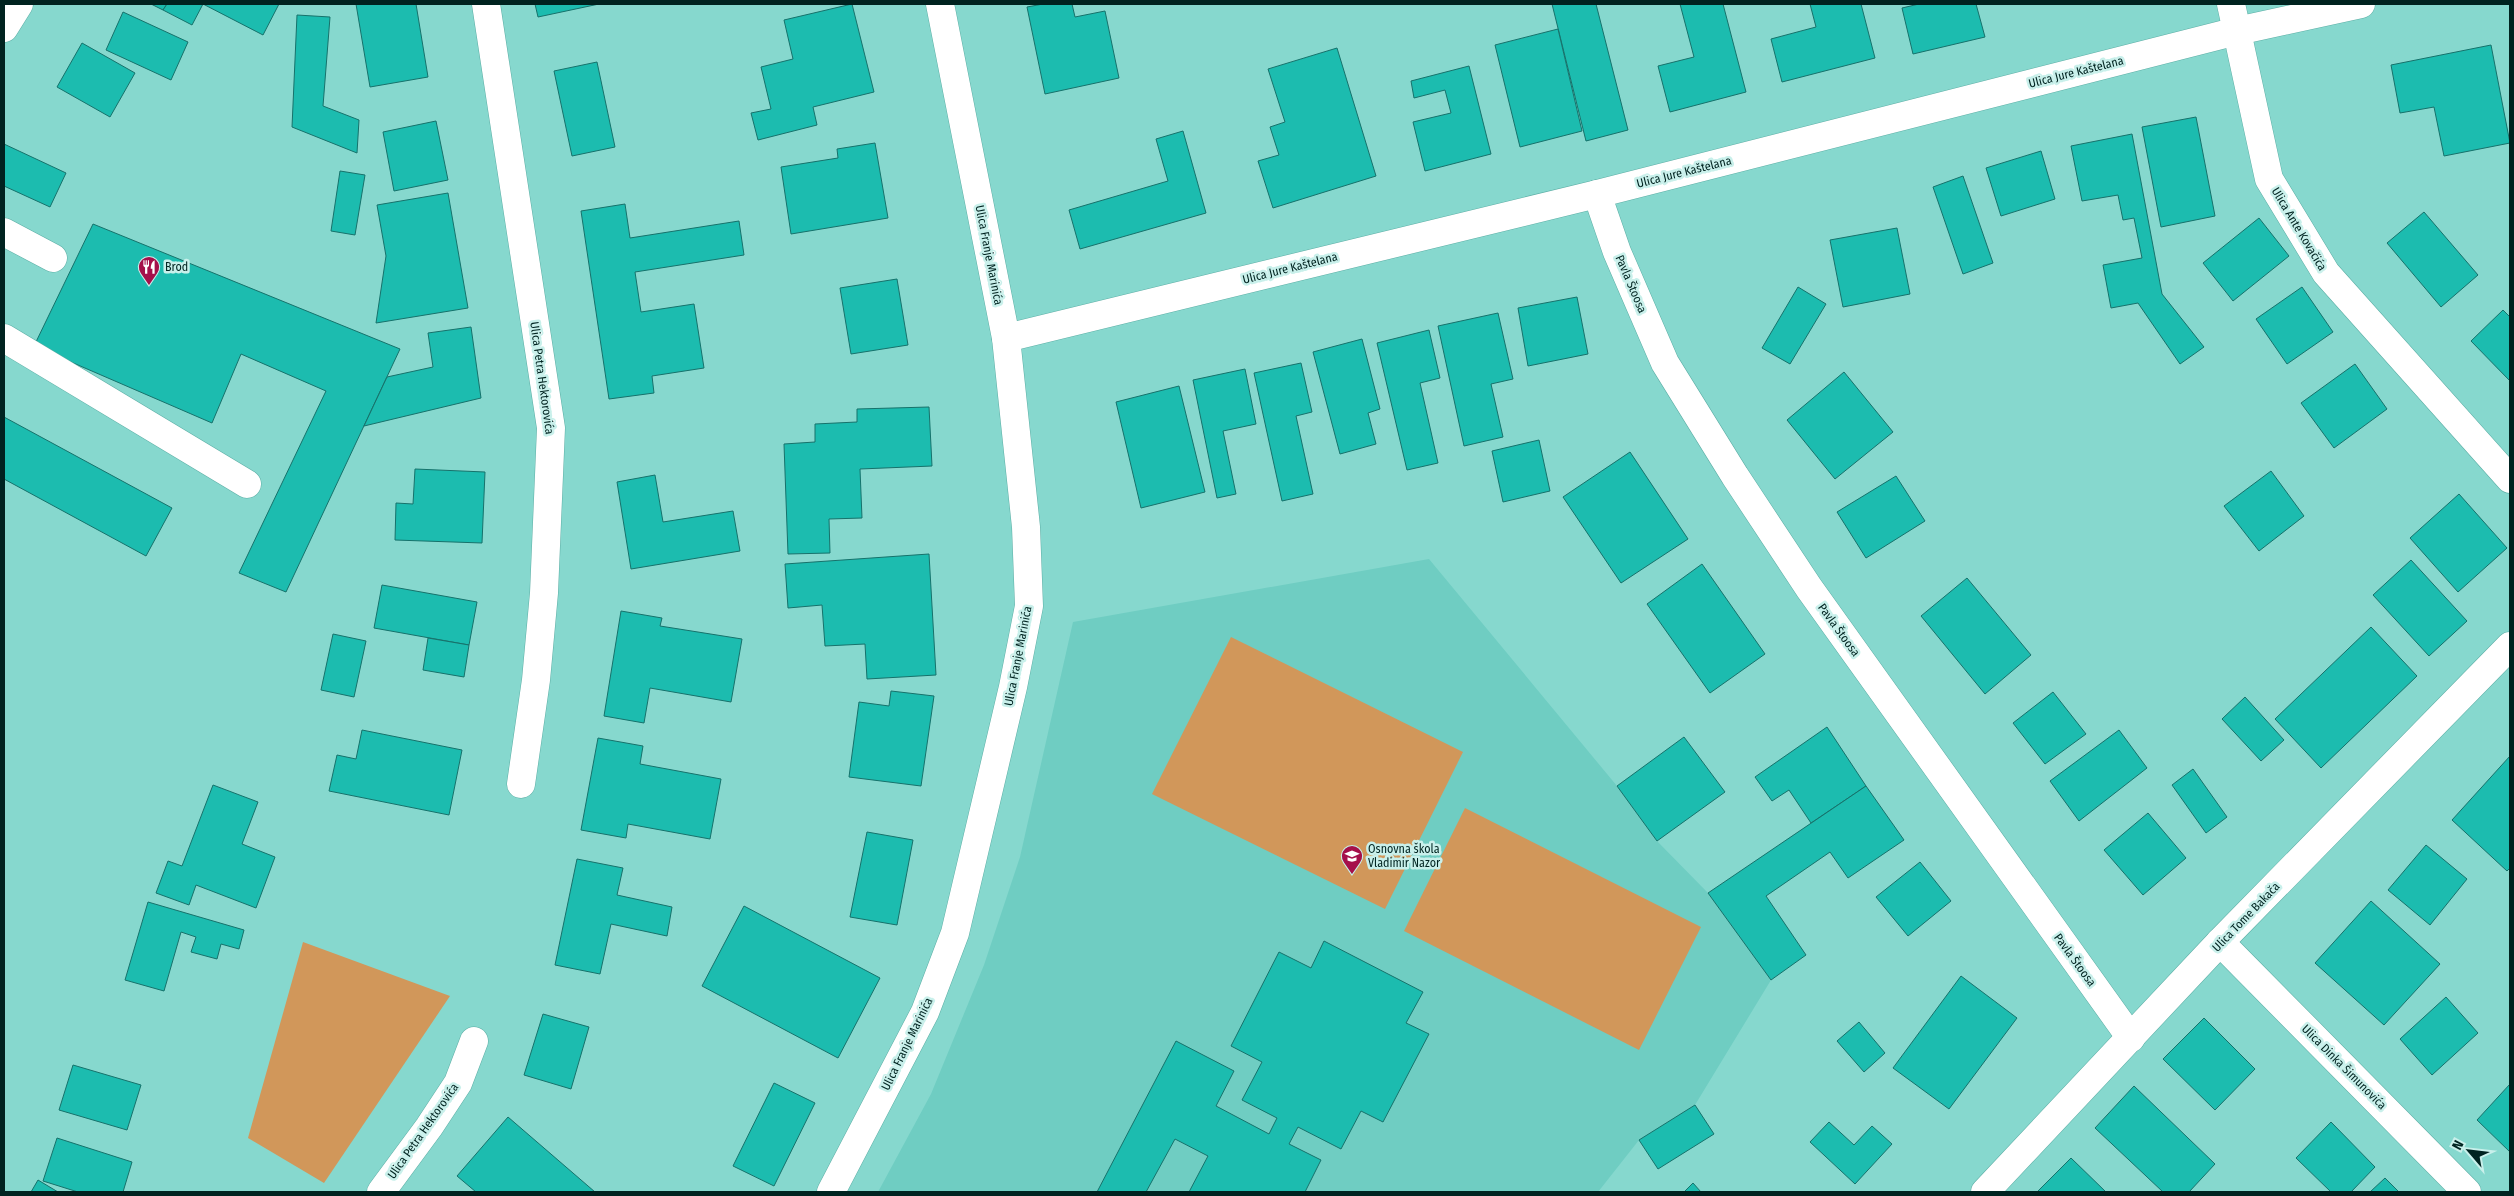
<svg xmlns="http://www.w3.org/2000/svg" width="2514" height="1196" viewBox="0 0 2514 1196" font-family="'Fira Sans Condensed',sans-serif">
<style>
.built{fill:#6fcdc2}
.green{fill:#d1975a}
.building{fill:#1cbcaf;stroke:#16726b}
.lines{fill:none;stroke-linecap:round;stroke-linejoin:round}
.minor-casing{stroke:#5caea5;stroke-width:29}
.major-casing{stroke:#5caea5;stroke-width:29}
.minor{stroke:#fff;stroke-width:28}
.major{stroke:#fff;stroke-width:28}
.labels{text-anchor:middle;stroke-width:5;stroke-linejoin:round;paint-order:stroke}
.street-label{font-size:12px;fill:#002320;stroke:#c9f0eb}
.poi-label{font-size:12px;fill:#002320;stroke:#c9f0eb;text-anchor:start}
</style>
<rect width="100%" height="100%" fill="#86d8ce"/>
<path class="built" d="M1429,559l188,227 40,55 51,52 63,87 -76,125 -56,35 -41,52h-720l53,-98 53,-129 36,-108 53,-235z"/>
<g class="green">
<path d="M1231,637l232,115 -78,157 -233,-115z"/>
<path d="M1465,808l236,119 -62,123 -235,-119z"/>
<path d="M303,942l147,54 -126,187 -76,-45z"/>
</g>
<g class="building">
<path d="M151,4h16l-4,6z"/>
<path d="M167,4h112l-16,31 -60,-31 -11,21 -29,-15z"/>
<path d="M356,4h60l12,73 -58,10z"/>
<path d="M535,4h64l-61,13z"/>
<path d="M852,4l22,88 -61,15 4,18 -59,15 -7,-27 20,-4 -10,-42 32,-8 -9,-39z"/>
<path d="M1043,4h29l3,13 30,-6 14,67 -74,16 -18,-87z"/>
<path d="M1552,4h44l32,126 -42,11z"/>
<path d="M1680,4h43l23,88 -76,20 -12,-46 36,-9z"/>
<path d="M1810,4h51l14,54 -93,24 -11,-43 45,-12z"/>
<path d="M1919,4h57l9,33 -72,17 -11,-46z"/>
<path d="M123,12l65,30 -17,38 -65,-30z"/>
<path d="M297,15l33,2 -7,89 36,14 -2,33 -65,-26z"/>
<path d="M1558,29l24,102 -62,16 -25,-102z"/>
<path d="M82,43l53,30 -25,44 -53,-30z"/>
<path d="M2491,45l19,98 -66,13 -10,-49 -34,6 -9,-48z"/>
<path d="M1337,48l39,128 -103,32 -15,-47 21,-6 -9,-28 15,-5 -17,-53z"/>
<path d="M597,62l18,85 -43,9 -18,-85z"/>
<path d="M1469,66l22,88 -66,17 -12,-49 38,-9 -6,-23 -31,8 -3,-17z"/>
<path d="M2196,117l19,99 -54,11 -19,-100z"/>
<path d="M436,121l12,59 -54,11 -11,-59z"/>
<path d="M1183,131l23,82 -126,36 -11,-39 99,-29 -12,-42z"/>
<path d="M2132,134l30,160 42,53 -24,17 -42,-61 -27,5 -8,-43 39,-7 -8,-40 -11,2 -5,-25 -36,6 -11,-55z"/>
<path d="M875,143l13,75 -97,16 -10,-67 57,-9 -1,-9z"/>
<path d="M4,144l62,29 -16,34 -46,-21z"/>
<path d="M2041,151l14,48 -54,17 -15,-48z"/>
<path d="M340,171l25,4 -10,60 -24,-4z"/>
<path d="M1963,176l30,87 -30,11 -30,-87z"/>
<path d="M448,193l20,115 -92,15 10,-67 -9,-51z"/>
<path d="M625,204l5,34 109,-17 5,34 -109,17 6,40 53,-8 10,64 -52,8 2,17 -45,6 -28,-188z"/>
<path d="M2424,212l54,63 -37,32 -54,-64z"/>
<path d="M2259,218l30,38 -56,45 -30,-38z"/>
<path d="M93,224l307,125 -114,243 -47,-19 87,-182 -85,-37 -29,69 -178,-77z"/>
<path d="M1897,228l13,66 -67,13 -13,-67z"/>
<path d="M897,279l11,66 -57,9 -11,-66z"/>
<path d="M1798,287l28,17 -36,60 -28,-16z"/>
<path d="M2302,287l31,45 -46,32 -31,-45z"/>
<path d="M1577,297l11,57 -60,12 -10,-58z"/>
<path d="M2503,310l7,7v64l-39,-40z"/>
<path d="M1498,313l15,66 -22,5 12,53 -39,9 -26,-120z"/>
<path d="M471,327l10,71 -117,28 23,-49 46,-10 -5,-34z"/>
<path d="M1429,330l11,48 -20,5 18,80 -31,7 -30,-127z"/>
<path d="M1362,339l18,70 -12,4 8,31 -36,10 -27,-102z"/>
<path d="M1301,363l11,49 -16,4 17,78 -31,7 -28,-128z"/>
<path d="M2355,364l32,45 -53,39 -33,-45z"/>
<path d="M1245,369l11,55 -33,7 13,63 -19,4 -24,-118z"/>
<path d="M1844,372l49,60 -58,47 -48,-59z"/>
<path d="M1179,386l26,106 -64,16 -25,-106z"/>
<path d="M929,407l3,59 -72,3 2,49 -33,1 1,34 -42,1 -4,-110 31,-2v-18l42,-2v-13z"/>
<path d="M4,417l168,91 -26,48 -142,-77z"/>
<path d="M1539,440l11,51 -47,11 -11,-51z"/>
<path d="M1630,452l58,87 -67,44 -58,-86z"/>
<path d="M415,469l70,3 -3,71 -87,-3 1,-37 17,1z"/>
<path d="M2271,471l33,45 -45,35 -35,-45z"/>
<path d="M655,475l8,47 70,-11 7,40 -109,18 -14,-87z"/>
<path d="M1896,476l29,45 -59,37 -29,-46z"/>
<path d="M2459,494l48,54 -49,44 -48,-54z"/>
<path d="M929,554l7,121 -69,4 -2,-35 -40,2 -3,-41 -34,3 -3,-44z"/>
<path d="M2411,560l56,61 -38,35 -56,-61z"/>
<path d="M1702,564l63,90 -55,39 -63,-89z"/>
<path d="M1967,578l64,77 -46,39 -64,-78z"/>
<path d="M382,585l95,17 -8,43 -95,-17z"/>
<path d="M621,611l41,7 -2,8 82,13 -11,63 -81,-14 -6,35 -40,-7z"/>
<path d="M2371,627l46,49 -96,92 -46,-49z"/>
<path d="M333,634l33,7 -12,56 -33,-7z"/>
<path d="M428,638l41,7 -5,32 -41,-7z"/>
<path d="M891,691l43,5 -13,90 -72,-9 10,-75 30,4z"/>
<path d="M2053,692l33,42 -41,30 -32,-41z"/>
<path d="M2245,697l39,43 -23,21 -39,-42z"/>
<path d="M1827,727l39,59 -55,37 -22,-33 -17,11 -17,-24z"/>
<path d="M362,730l100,20 -13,65 -120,-24 8,-36 19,4z"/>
<path d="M2119,730l28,38 -68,53 -29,-40z"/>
<path d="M1684,737l41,55 -68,49 -40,-55z"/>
<path d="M598,738l45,8 -3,18 81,15 -11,60 -82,-15 -2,14 -45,-8z"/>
<path d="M2510,756v112l-3,3 -55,-51z"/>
<path d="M2193,769l34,48 -21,16 -34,-48z"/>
<path d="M213,785l45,17 -16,42 33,13 -19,51 -60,-23 -7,20 -33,-12 12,-32 14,5z"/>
<path d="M1866,786l38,54 -56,38 -18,-26 -64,44 40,59 -35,25 -63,-87z"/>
<path d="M2148,813l38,45 -43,37 -39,-45z"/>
<path d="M867,832l46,8 -16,85 -47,-8z"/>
<path d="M2426,845l41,34 -37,46 -42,-35z"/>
<path d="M577,859l46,9 -6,27 55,12 -5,29 -56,-12 -11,50 -45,-9z"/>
<path d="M1920,862l31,39 -43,35 -32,-39z"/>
<path d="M2371,901l69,63 -56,61 -69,-62z"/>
<path d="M148,902l96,28 -5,19 -18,-5 -4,15 -26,-7 5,-15 -15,-5 -17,59 -39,-11z"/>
<path d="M744,906l136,72 -42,80 -136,-72z"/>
<path d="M1324,941l99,51 -17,31 23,11 -46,88 -22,-11 -20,38 -43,-22 -9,17 32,16 -16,32h-116l19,-36 -33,-17 -29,53h-49l79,-151 58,30 -18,35 53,28 8,-16 -35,-18 20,-38 -31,-16 48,-94 32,16z"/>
<path d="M1961,976l56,42 -68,91 -56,-41z"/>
<path d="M2446,997l32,36 -46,42 -32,-36z"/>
<path d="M543,1014l46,13 -18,62 -47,-14z"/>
<path d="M2204,1018l51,51 -40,41 -52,-51z"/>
<path d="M1859,1022l26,31 -21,19 -27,-31z"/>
<path d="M73,1065l68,20 -14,45 -68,-20z"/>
<path d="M774,1083l41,20 -41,83 -41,-20z"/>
<path d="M2510,1084v68l-33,-32z"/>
<path d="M2134,1086l81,78 -26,28h-26l-68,-64z"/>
<path d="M1695,1105l19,29 -56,35 -19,-29z"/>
<path d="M508,1117l87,75h-119l-19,-16z"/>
<path d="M1829,1122l25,23 18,-19 20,18 -37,40 -45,-42z"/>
<path d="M2331,1122l44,45 -24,25h-20l-35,-34z"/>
<path d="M57,1138l75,24 -9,30h-45l-35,-11z"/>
<path d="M2071,1158l35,34h-69z"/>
<path d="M2385,1178l14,14h-29z"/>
<path d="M38,1180l20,12h-27z"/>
<path d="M1693,1183l8,9h-17z"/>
</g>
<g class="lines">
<g class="minor-casing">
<g id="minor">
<path d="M486,4l65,424 -7,165 -8,87 -15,104"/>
<path d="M2231,4l38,175 57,94 184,206"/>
<path d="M1597,194l20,58 48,111 70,113 74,112 322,450"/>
<path d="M4,232l49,26"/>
<path d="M4,338l243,146"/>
<path d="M1006,338l591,-144 640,-163 124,-27"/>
<path d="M2220,942l247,250"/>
<path d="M381,1192l48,-65 29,-44 16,-42"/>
<path d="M831,1192l94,-180 30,-79 58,-246 16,-81 -3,-79 -20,-189 -66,-334"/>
<path d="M1985,1192l235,-250 290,-296"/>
</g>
</g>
<g class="major-casing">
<path id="major" d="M4,28l15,-24"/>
</g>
<use href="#minor" class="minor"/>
<use href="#major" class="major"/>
</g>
<defs>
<g id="restaurant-pin" transform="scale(1.125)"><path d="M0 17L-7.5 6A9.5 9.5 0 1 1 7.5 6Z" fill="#a50f4a" stroke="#c9f0eb"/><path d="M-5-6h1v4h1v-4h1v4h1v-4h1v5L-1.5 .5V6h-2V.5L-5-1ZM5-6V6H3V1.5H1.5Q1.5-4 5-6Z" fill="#fff"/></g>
<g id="school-pin" transform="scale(1.125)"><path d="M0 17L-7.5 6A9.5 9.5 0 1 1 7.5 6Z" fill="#a50f4a" stroke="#c9f0eb"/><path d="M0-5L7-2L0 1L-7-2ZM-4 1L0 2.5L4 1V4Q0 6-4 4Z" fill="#fff"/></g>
</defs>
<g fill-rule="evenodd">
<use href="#restaurant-pin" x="149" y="267"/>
<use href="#school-pin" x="1352" y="856"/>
</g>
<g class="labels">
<g class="street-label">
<text transform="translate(2076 72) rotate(-14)" y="4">Ulica Jure Kaštelana</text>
<text transform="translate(1684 172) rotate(-14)" y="4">Ulica Jure Kaštelana</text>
<text transform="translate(2299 229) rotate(59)" y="4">Ulica Ante Kovačića</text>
<text transform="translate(989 255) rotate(79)" y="4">Ulica Franje Marinića</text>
<text transform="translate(1290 268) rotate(-14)" y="4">Ulica Jure Kaštelana</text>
<text transform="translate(1631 284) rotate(67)" y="4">Pavla Štoosa</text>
<text transform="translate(542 378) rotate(82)" y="4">Ulica Petra Hektorovića</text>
<text transform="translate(1839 630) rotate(54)" y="4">Pavla Štoosa</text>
<text transform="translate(1018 656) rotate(-79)" y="4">Ulica Franje Marinića</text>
<text transform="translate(2246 917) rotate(-46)" y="4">Ulica Tome Bakača</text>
<text transform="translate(2075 960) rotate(54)" y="4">Pavla Štoosa</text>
<text transform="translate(907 1044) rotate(-64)" y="4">Ulica Franje Marinića</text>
<text transform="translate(2344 1067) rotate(45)" y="4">Ulica Dinka Šimunovića</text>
<text transform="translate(423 1131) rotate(-55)" y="4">Ulica Petra Hektorovića</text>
</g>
<g class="poi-label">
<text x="165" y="271">Brod</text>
<text x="1368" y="853">Osnovna škola<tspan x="1368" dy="14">Vladimir Nazor</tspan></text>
</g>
</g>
<rect width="2514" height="1196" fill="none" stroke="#002320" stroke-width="10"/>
<g transform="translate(2469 1151) rotate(298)" stroke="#c9f0eb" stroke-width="4" paint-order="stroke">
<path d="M0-4L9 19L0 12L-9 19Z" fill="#002320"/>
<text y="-8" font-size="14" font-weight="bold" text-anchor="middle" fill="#002320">N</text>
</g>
</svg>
